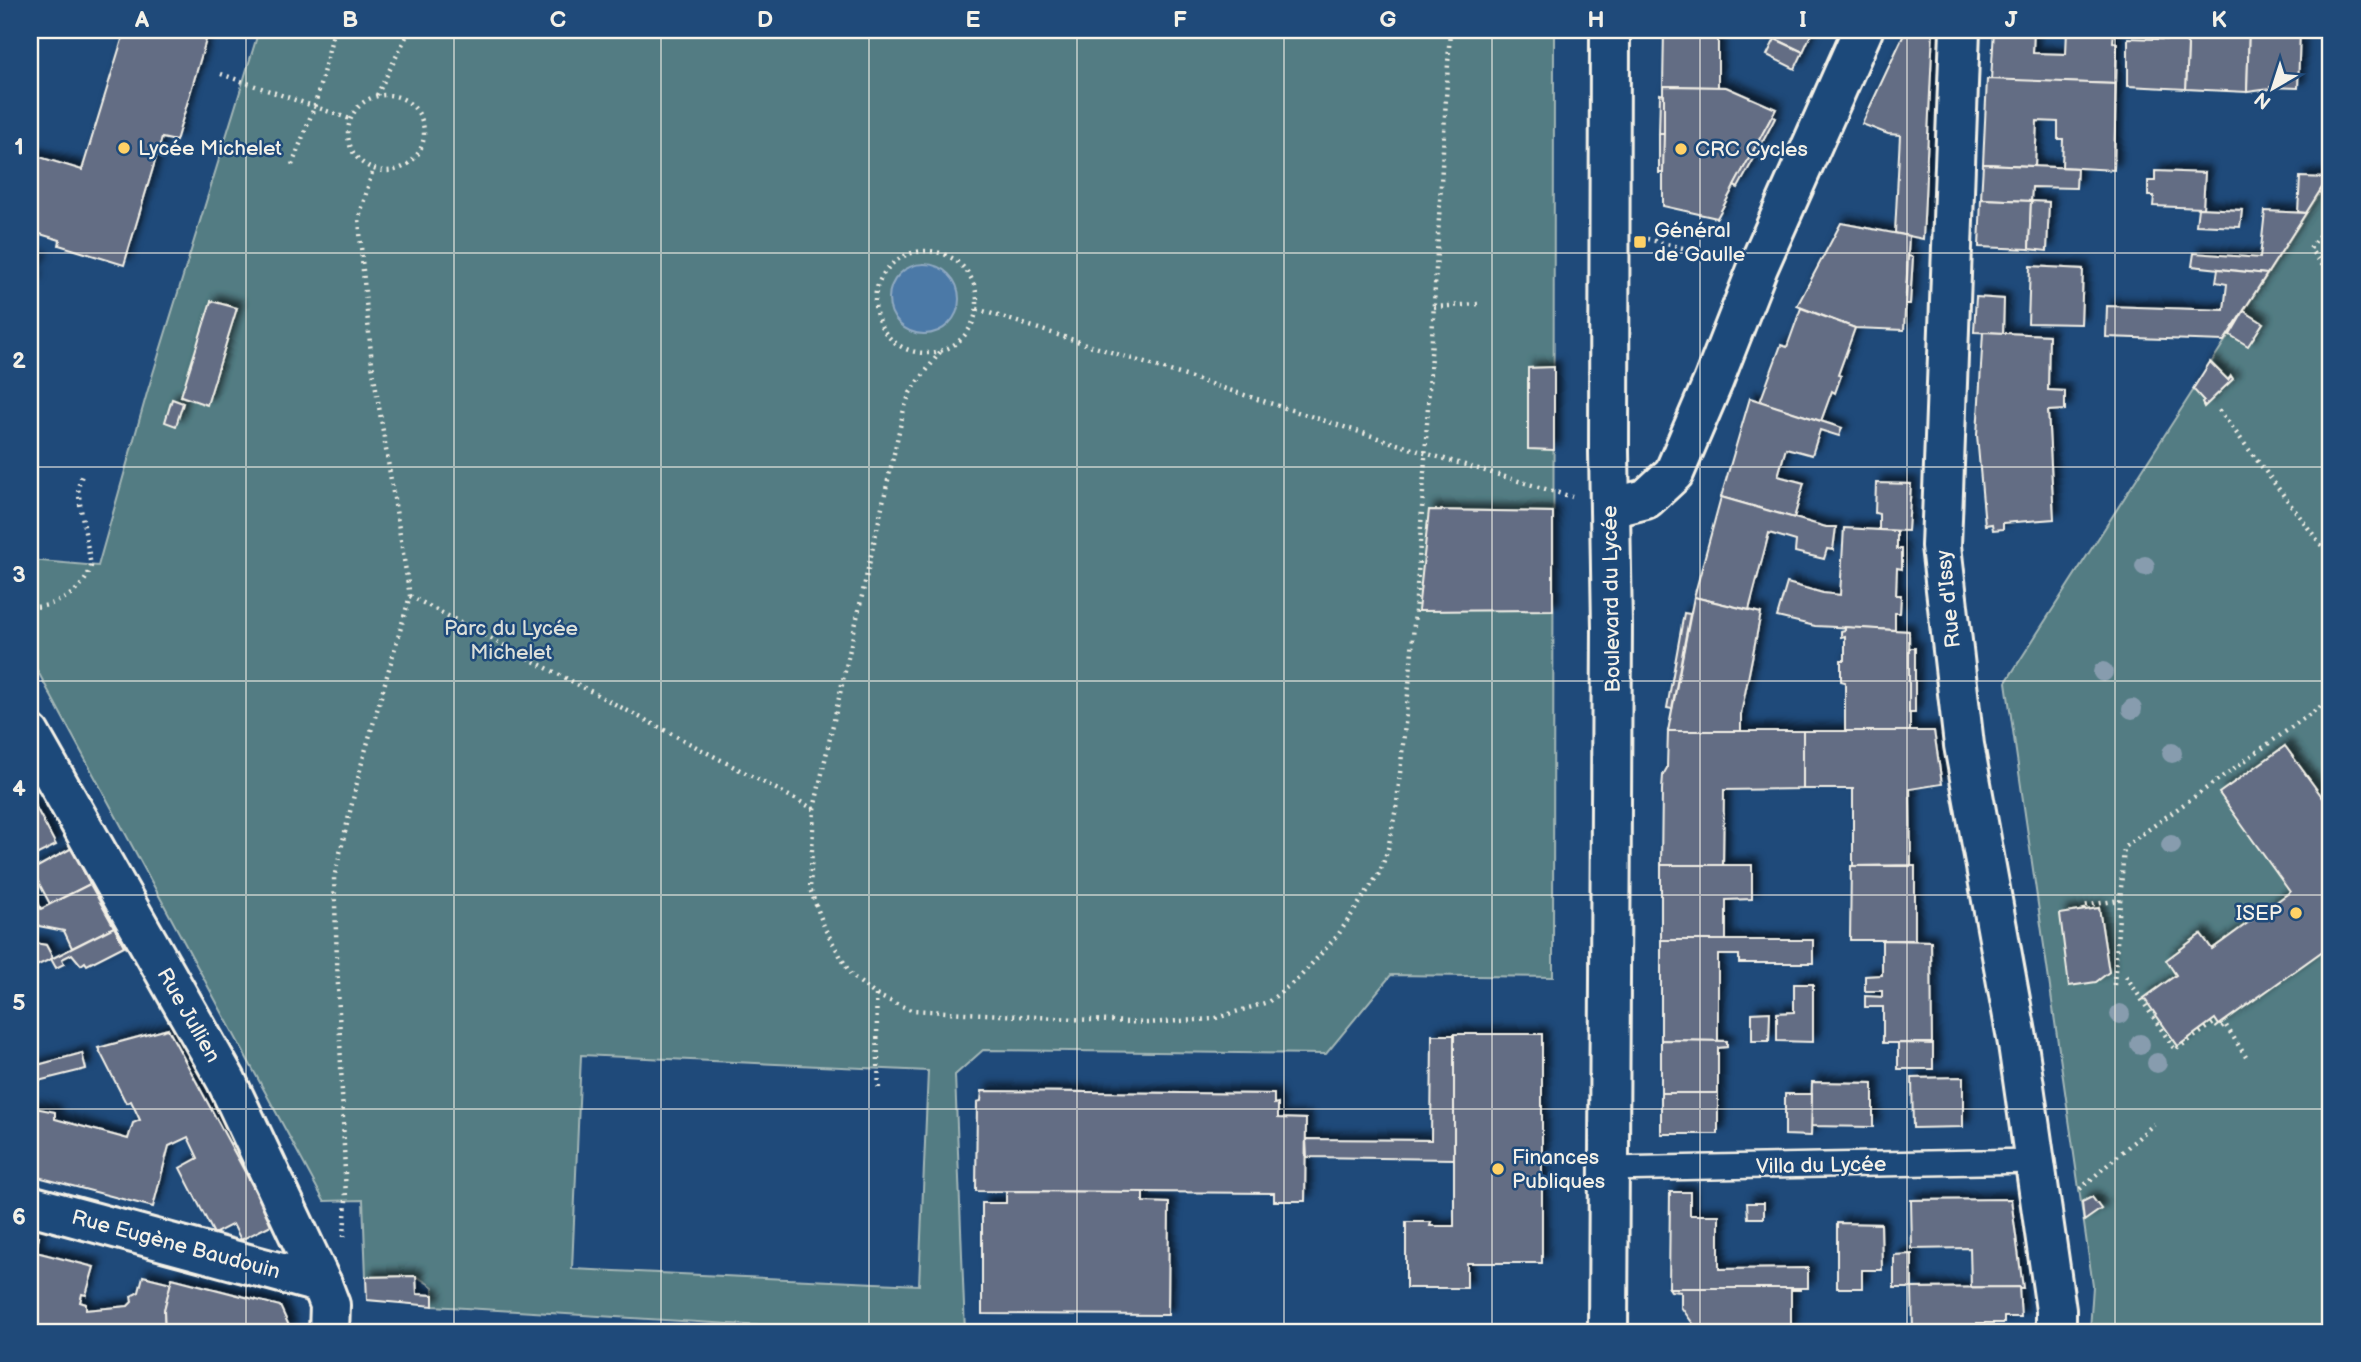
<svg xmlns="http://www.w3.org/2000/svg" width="2361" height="1362" viewBox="0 0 2361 1362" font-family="'Balsamiq Sans',sans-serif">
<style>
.green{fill:#527c83;stroke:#a3b6b6;stroke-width:2;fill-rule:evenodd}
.water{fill:#4b79a7;stroke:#8fa9c1;stroke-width:2}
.building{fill:#636d84;stroke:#f4f1e8;stroke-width:2;filter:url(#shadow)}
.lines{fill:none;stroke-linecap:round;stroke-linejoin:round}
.lane-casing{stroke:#f4f1e8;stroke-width:28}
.street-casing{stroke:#f4f1e8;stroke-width:44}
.secondary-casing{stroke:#f4f1e8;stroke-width:44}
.path{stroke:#f4f1e8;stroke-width:4.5;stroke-dasharray:2 5;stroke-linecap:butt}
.lane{stroke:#1f4a7a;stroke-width:23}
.street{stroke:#1f4a7a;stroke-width:38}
.secondary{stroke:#1f4a7a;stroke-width:38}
.tree{fill:#879cae}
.grid{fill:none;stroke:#f4f1e8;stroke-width:2;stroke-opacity:0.55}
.poi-dot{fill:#ffd166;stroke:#1f4a7a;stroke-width:2.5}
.labels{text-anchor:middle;stroke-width:5;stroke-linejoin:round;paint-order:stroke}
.poi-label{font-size:21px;fill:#f4f1e8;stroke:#1f4a7a;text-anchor:start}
.street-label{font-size:21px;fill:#f4f1e8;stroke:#1f4a7a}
.park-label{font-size:21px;fill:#dcdfd9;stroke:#1f4a7a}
.neatline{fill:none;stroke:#f4f1e8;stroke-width:2.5}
.grid-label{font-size:23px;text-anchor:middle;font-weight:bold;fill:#f4f1e8}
</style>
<defs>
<filter id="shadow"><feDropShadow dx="6" dy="-6" stdDeviation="3.5" flood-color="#0009"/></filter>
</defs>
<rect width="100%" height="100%" fill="#1f4a7a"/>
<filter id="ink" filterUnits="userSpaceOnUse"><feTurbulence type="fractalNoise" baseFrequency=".0143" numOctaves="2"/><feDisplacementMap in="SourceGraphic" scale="14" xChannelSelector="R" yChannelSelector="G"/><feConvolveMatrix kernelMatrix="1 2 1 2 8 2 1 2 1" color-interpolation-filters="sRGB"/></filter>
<g filter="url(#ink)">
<g class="green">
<path d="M259,30h1295l-1,947 -162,-2 -65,79 -343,-4 -28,25 10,257h-101l-431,-26v-19l-17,-11 -50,1 -3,-77 -39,1 -294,-544v-97l68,6 49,-173zM581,1055l347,16 -9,214 -347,-16z"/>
<path d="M2331,176v1156h-239l-2,-2 3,-44 -87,-604z"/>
</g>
<circle class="water" cx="924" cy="299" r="35"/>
<g class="building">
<path d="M125,30h84l-33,111 -14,-3 -38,127 -65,-20 1,-5 -30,-9v-77l52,16z"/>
<path d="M1664,30h54v57l-55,-1z"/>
<path d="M1757,30h56l-10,22z"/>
<path d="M1906,30h27l-10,209 -28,-6 5,-98 -12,-1 -26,-10z"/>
<path d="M1994,30h40l-1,23 33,1 1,-24h143v5l-96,-4 -1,11 4,1 -1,41 -125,-4z"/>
<path d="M2210,30h39l-2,62 -61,-3 2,-44 -5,-5v-6l27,1z"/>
<path d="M2249,30h51l-2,58 -28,-1v2l-23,3z"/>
<path d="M2128,38l55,2 5,5 -2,44 -58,-3z"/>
<path d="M1775,39l28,13 -8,17 -28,-14z"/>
<path d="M1987,79l129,5 -2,86 -52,-3 1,-28h-5v-17l-21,-1 -2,45 -52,-2z"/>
<path d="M1663,86l63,1 50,22 -59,109 -54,-12z"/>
<path d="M1660,94l4,1v39h-5z"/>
<path d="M1772,116l3,2 -18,35 -4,-2z"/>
<path d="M1659,134h5l-1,39h-4z"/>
<path d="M1753,151l4,2 -19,35 -4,-2z"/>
<path d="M1983,164l94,4 -1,20 -44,-1 -1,14 -50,-2z"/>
<path d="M2155,171l50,2 -2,35 -50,-2 1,-10h-6v-15h7z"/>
<path d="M2300,177l28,1 -22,35 -8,-1z"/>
<path d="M1981,199l50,2 -2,48 -50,-2z"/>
<path d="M2031,201l18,1 -2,49 -18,-2z"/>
<path d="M2198,208l44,2 -2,17 -44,-2z"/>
<path d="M2265,211l41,2 -39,61 -75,-8 2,-13 66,5z"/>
<path d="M1841,223l68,13 -5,94 -49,-2 -58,-22z"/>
<path d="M30,256l10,3 -1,4h-3l-5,16h3l-2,7 -2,-1z"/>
<path d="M1908,256l5,1 -3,47h-4z"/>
<path d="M2030,266l53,3 -2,55 -53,-1z"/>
<path d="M2218,269l49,5 -43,67 -118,-4 1,-31 117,4 3,-26 -11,-2z"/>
<path d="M1976,297l28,2 -1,34 -29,-1z"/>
<path d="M211,301l26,7 -30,97 -26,-9z"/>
<path d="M1801,308l54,20 -17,47 3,1 -6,17 -3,-2 -11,30 -61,-19 21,-57 6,2z"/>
<path d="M2244,311l19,12 -15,23 -18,-11z"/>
<path d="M1983,332l66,3 -1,55 17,1v19l-17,1 6,108 -51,4v6l-10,1 -1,-6 -7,1 -8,-90z"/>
<path d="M2210,362l18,18 3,-4 2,3 -29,28 -2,-4 2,-2 -11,-12z"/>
<path d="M1554,367v83l-26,-1v-81z"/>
<path d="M1750,398l92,30 -3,8 -19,-6 -8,25 -26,-7 -8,28 26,7 -10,35 -73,-21z"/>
<path d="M172,399l11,4 -7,23 -11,-4z"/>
<path d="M1876,483l35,1 -3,47 -29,-1v-16l-4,-1z"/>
<path d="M1721,497l105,30h10l-3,23 -6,-1 -3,10 -29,-7 1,-11 -27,-8 -20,77 -55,-13z"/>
<path d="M1429,510l124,2v98l-135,1z"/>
<path d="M1844,528l53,3v18h5v20l-5,-1 -1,27h5l-1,18h-5v17l-80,-4 -38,-9 10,-34 36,10 17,2z"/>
<path d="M1694,597l67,16 -20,101v17h-73z"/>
<path d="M1684,613l6,1 -18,95 -5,-1z"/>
<path d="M1845,627l64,4 1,100h-65v-49l-4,-1v-21h4v-24l-4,1v-6l4,-1z"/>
<rect x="1909" y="648" width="6" height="65"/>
<path d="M1668,731h135v58l-79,1 -1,75h-62l1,-75 1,-15 4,-7z"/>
<path d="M1803,731h131l8,53 -32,5 1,76 -58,1v-77h-50z"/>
<path d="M2285,746l46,63v136l-112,80 -4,-6 -37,27 -34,-48 32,-23 -10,-15 35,-26 11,15 78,-57 -71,-99z"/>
<path d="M30,796l26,49 -26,13z"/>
<path d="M72,848l18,36 -40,20 -18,-34z"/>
<path d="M1661,865h91v34l-26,1v40h-65z"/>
<path d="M1851,866h64v74h-65z"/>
<path d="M90,884l24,43 -42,21 -8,-17 -25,-5 -6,-12 -3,2v-18l5,-2 6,13z"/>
<path d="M2099,908l10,64 -13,10 -27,4 -9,-72z"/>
<path d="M114,927l10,19 -37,19 -2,-3 -4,3 -9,-11 -10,5 2,5 -8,4 -5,-9z"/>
<path d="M1661,940h152v23h-74v-8h-21v86l-57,-1z"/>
<path d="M1882,940l49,1 1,102h-49v-36h-18v-11l17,1v-6h-17v-15l17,-1z"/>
<path d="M30,942l16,3 7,13 -23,11z"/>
<path d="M1794,984h19v58l-36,-1v-28l17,-1z"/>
<path d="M1770,1012l-1,29h-17v-28z"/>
<path d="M168,1029l105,195 -32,16 -8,-16 -19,10 -34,-66 18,-10 -10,-21 -19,9 -16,61 -123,-32v-68l25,5v7l73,20 5,-16 7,-3 -9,-19 -5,2 -28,-55z"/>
<path d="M1454,1034h88v229h-75v25h-61v-66h25l-1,4h24z"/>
<path d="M1432,1035h22v124l-147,-2 -1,-18 125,1z"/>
<path d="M1661,1040l66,1v6l-9,1v45h-57z"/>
<path d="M1898,1043l35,1v25h-35z"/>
<path d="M82,1053l4,16 -56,14v-16z"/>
<path d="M1963,1077v50l-50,1 -1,-50z"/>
<path d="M1812,1082l61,1v44l-62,-1z"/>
<path d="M982,1091l292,3v10l4,-1v15l28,1 -1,82h-31v-8l-298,-2 1,-89 4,-1z"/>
<rect x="1661" y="1093" width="57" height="41"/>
<path d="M1785,1094h27l-1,42 -26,-1z"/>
<path d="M1006,1191l137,1v10l26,1 -1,112 -186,-1v-111h24z"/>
<path d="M1670,1192h20v23h29v54l89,-1v20h-139z"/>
<path d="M2092,1197l9,12 -17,12 -2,-19z"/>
<path d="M2011,1199l12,89 -52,-1 -1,-39 -58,1 -1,-49z"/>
<path d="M1747,1203h17v15h-16z"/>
<path d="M1837,1223l44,1 1,46h-20v18h-25z"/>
<path d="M30,1235l9,2 -9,36z"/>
<path d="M37,1246l-1,6 58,15 -8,28 -4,-1 -2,8 6,2v6l42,-4 4,-4 -1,-6 8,-4 4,-16 28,7 -7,27 1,21 -41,1v-3l-43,1v2h-51v-59z"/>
<path d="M1912,1254v34h-18v-33z"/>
<path d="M416,1276l1,18 16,1v11l-66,-6 -1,-23z"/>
<path d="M172,1278l108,28 10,22 -2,4h-123l-1,-22z"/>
<path d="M2019,1287l2,30h-17v6h-27v9h-34v-2l-30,2 -1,-44z"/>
<path d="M1669,1288h131v2h-9v42h-92l-18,-25v-15l-10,-1z"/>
</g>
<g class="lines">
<g class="lane-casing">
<path id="lane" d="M1608,1169l426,-8"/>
</g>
<g class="street-casing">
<g id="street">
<path d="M1960,30l-19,516 23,199 54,299 38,266v22"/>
<path d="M30,734l196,346 96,204 8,21 -1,27"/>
<path d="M30,1205l292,79"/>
</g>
</g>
<g class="secondary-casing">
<g id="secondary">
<path d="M1610,508l36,-9 28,-26 39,-91 45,-115 105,-237"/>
<path d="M1608,1332l4,-705 -3,-175 1,-422"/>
</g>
</g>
<g class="path">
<path d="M221,74l129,45"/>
<path d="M377,95l31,-62"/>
<circle cx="386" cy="133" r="38"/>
<path d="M292,165l23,-60 19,-75"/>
<path d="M2331,218l-21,31 21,27"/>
<path d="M1647,239l76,19"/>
<circle cx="926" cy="302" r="51"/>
<path d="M1434,307l44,-3"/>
<path d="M977,309l448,144 147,44"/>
<path d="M940,352l-30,41 -6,16 -90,400 -4,80 15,40 26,46 25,20 35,15 235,13 67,-4 55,-17 31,-24 39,-43 42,-63 8,-23 9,-46 13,-128 9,-115 31,-530"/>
<path d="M2219,410l112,148"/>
<path d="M410,596l404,213"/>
<path d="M30,607c25,1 55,-16 61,-41l-11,-62 -2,-17 5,-15"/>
<path d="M2084,910l-1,-4 37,-6"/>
<path d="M2126,976l49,74 39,-27 5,6 6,-5 21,33"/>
<path d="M2114,985l10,-138 207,-148"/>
<path d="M876,995l3,98"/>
<path d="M2080,1189l74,-65"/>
<path d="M2326,1197l5,7"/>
<path d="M344,1237l2,-37 -12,-322 27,-112 49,-170 -38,-232 -10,-104 -3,-42 14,-49"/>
</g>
<use href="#lane" class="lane"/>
<use href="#street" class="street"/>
<use href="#secondary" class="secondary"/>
</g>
<g class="tree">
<circle cx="2145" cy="566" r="10"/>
<circle cx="2103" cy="672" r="10"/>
<circle cx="2132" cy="709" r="10"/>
<circle cx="2172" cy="753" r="10"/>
<circle cx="2171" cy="845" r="10"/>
<circle cx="2120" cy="1014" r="10"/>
<circle cx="2140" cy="1044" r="10"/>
<circle cx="2157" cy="1063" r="10"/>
</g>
</g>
<path class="grid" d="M246,30v1302M454,30v1302M661,30v1302M869,30v1302M1077,30v1302M1284,30v1302M1492,30v1302M1700,30v1302M1907,30v1302M2115,30v1302M30,253h2301M30,467h2301M30,681h2301M30,895h2301M30,1109h2301"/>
<g class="poi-dot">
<circle cx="124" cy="148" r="7"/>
<circle cx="1681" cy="149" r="7"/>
<rect x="1633" y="235" width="14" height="14" rx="3.5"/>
<circle cx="2296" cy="913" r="7"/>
<circle cx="1498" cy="1169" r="7"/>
</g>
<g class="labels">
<g class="poi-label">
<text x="138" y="155">Lycée Michelet</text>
<text x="1695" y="156">CRC Cycles</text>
<text x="1654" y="237">Général<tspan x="1654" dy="24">de Gaulle</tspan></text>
<text x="2282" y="920" text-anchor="end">ISEP</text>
<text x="1512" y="1164">Finances<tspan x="1512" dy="24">Publiques</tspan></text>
</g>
<g class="street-label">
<text transform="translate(1611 599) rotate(-91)" y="7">Boulevard du Lycée</text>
<text transform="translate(1948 599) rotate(-96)" y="7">Rue d'Issy</text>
<text transform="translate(189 1015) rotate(60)" y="7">Rue Jullien</text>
<text transform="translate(1821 1165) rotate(-1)" y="7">Villa du Lycée</text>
<text transform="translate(176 1244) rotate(15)" y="7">Rue Eugène Baudouin</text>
</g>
<g class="park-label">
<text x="511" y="635">Parc du Lycée<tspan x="511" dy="24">Michelet</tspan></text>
</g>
</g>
<rect width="2361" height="1362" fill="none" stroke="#1f4a7a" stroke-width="77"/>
<g transform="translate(2273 88) rotate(219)" stroke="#1f4a7a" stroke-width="5" paint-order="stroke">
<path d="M0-5L12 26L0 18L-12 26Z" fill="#f4f1e8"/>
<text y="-10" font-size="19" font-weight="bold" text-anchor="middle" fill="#f4f1e8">N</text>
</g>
<rect x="38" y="38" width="2284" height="1286" class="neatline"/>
<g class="grid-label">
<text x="142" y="27">A</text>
<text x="350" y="27">B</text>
<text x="558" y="27">C</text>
<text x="765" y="27">D</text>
<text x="973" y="27">E</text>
<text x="1180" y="27">F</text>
<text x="1388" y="27">G</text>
<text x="1596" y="27">H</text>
<text x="1803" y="27">I</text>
<text x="2011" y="27">J</text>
<text x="2219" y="27">K</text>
<text x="19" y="154">1</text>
<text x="19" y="368">2</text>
<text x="19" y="582">3</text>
<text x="19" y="796">4</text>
<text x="19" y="1010">5</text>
<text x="19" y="1224">6</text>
</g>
</svg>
